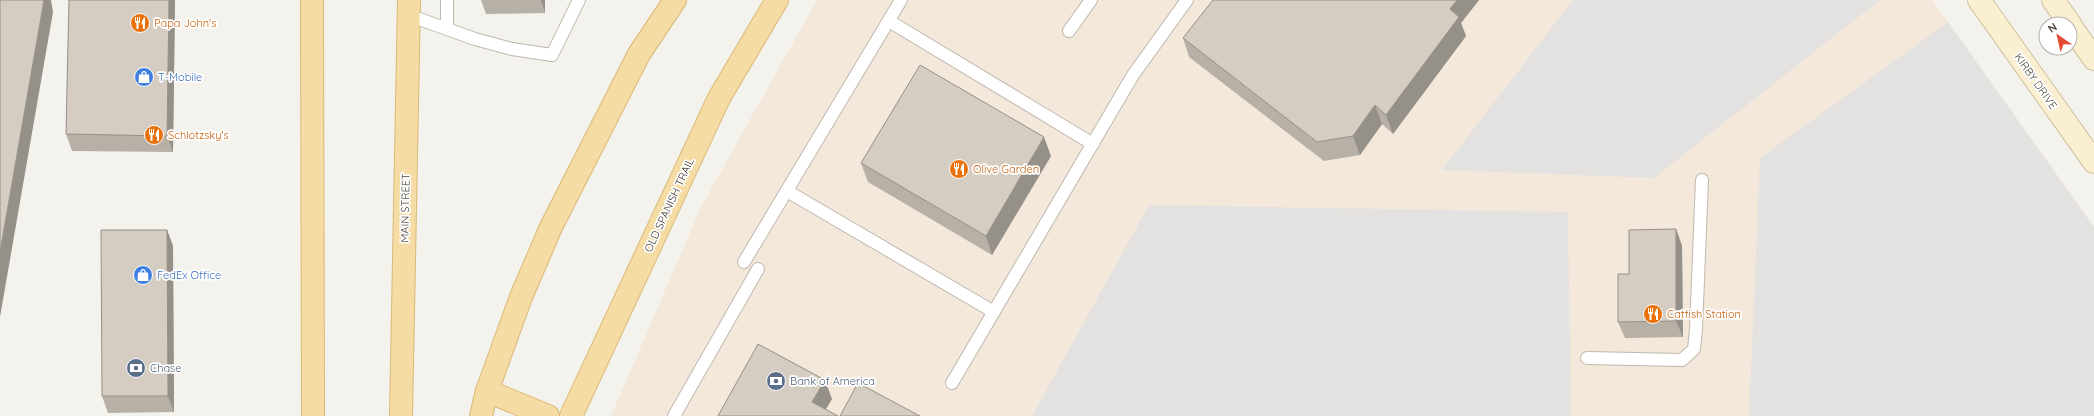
<svg xmlns="http://www.w3.org/2000/svg" width="2094" height="416" viewBox="0 0 2094 416" font-family="Quicksand,sans-serif">
<style>
.commercial{fill:#f3e8da}
.parking{fill:#e4e2e0}
.lines{fill:none;stroke-linecap:round;stroke-linejoin:round}
.lane-casing{stroke:#bfb9af;stroke-width:14}
.secondary-casing{stroke:#cfc2a0;stroke-width:24}
.primary-casing{stroke:#d9b975;stroke-width:24}
.lane{stroke:#fff;stroke-width:12}
.secondary{stroke:#faefd0;stroke-width:22}
.primary{stroke:#f5dca4;stroke-width:22}
.wall{fill:#b7b0a7}
.shaded-wall{fill:#959088}
.building{fill:#d5cdc2;stroke:#959088}
.labels{text-anchor:middle;stroke-width:3.5;stroke-linejoin:round;paint-order:stroke}
.food-label{font-size:11px;fill:#c56008;stroke:#fff;text-anchor:start}
.shop-label{font-size:11px;fill:#366cbe;stroke:#fff;text-anchor:start}
.street-label{font-size:11px;fill:#48423a;stroke:#fff}
.service-label{font-size:11px;fill:#4e5e75;stroke:#fff;text-anchor:start}
</style>
<rect width="100%" height="100%" fill="#f4f2ec"/>
<path class="commercial" d="M817,0h1115l162,227v189h-1483l90,-209z"/>
<g class="parking">
<path d="M1573,0h307l-226,178 -212,-8z"/>
<path d="M1948,22l146,205v189h-345l11,-258z"/>
<path d="M1149,205l419,7 3,204h-539z"/>
</g>
<g class="lines">
<g class="lane-casing">
<g id="lane">
<path d="M447,0v28"/>
<path d="M408,15l67,24 37,10 40,6 27,-55"/>
<path d="M889,21l204,123"/>
<path d="M1069,31l22,-31"/>
<path d="M787,191l207,121"/>
<path d="M744,262l157,-262"/>
<path d="M1587,358l95,2 12,-11 2,-20 6,-149"/>
<path d="M952,383l181,-308 54,-75"/>
<path d="M674,416l84,-147"/>
</g>
</g>
<g class="secondary-casing">
<g id="secondary">
<path d="M1979,0l115,162"/>
<path d="M2053,0l17,24"/>
<path d="M2070,25l24,34"/>
</g>
</g>
<g class="primary-casing">
<g id="primary">
<path d="M312,0l1,416"/>
<path d="M487,391l61,25"/>
<path d="M401,416l8,-416"/>
<path d="M481,416l6,-25 34,-94 30,-70 88,-173 36,-54"/>
<path d="M571,416l148,-318 58,-98"/>
</g>
</g>
<use href="#lane" class="lane"/>
<use href="#secondary" class="secondary"/>
<use href="#primary" class="primary"/>
</g>
<g class="wall">
<path d="M69,0h106l-2,152 -101,-1 -6,-17z"/>
<path d="M481,0h64v13l-59,1z"/>
<path d="M1213,0h266l-18,23 5,13 -73,98 -11,-10 -22,31 -36,6 -135,-104 -6,-19z"/>
<path d="M1051,156l-59,99 -124,-73 -7,-19z"/>
<path d="M1676,229l6,17 1,91 -58,1 -7,-16 11,-48z"/>
<path d="M167,230l6,16 1,166 -66,1 -6,-17z"/>
</g>
<g class="shaded-wall">
<path d="M44,0h7l2,12 -53,305v-65z"/>
<path d="M169,0h6l-2,152 -6,-16z"/>
<path d="M541,0h4v13z"/>
<path d="M1457,0h22l-18,23 5,13 -73,98 -7,-19 64,-106z"/>
<path d="M1375,105l7,19 -22,31 -7,-19z"/>
<path d="M1044,137l7,19 -59,99 -6,-19z"/>
<path d="M1676,229l6,17 1,91 -7,-16z"/>
<path d="M167,230l6,16 1,166 -6,-16z"/>
<path d="M825,380l7,19 -10,17 -10,-14z"/>
</g>
<g class="building">
<path d="M0,0h44l-44,252z"/>
<path d="M69,0h100l-2,136 -101,-2z"/>
<path d="M1213,0h244l-7,9 9,8 -73,98 -11,-10 -22,31 -36,6 -134,-104z"/>
<path d="M920,65l124,72 -58,99 -125,-73z"/>
<path d="M1676,229v92l-58,1v-48h11v-44z"/>
<path d="M101,230h66l1,166h-66z"/>
<path d="M758,344l67,36 -13,22 26,14h-120z"/>
<path d="M858,383l62,33h-80z"/>
</g>
<defs>
<g id="restaurant-disc" transform="scale(1)"><circle r="9.5" fill="#e8710a" stroke="#fff"/><path d="M-5-6h1v4h1v-4h1v4h1v-4h1v5L-1.5 .5V6h-2V.5L-5-1ZM5-6V6H3V1.5H1.5Q1.5-4 5-6Z" fill="#fff"/></g>
<g id="shop-disc" transform="scale(1)"><circle r="9.5" fill="#3f7fe0" stroke="#fff"/><path d="M-5-2.5h2.3a2.7 3.5 0 0 1 5.4 0H5L5.5 6h-11ZM-1.5-2.5h3a1.5 2.3 0 0 0-3 0Z" fill="#fff"/></g>
<g id="bank-disc" transform="scale(1)"><circle r="9.5" fill="#5c6f8a" stroke="#fff"/><path d="M-6-4H6V4H-6ZM0-2.3a2.3 2.3 0 1 0 0 4.6a2.3 2.3 0 1 0 0-4.6Z" fill="#fff"/></g>
</defs>
<g fill-rule="evenodd">
<use href="#restaurant-disc" x="140" y="23"/>
<use href="#shop-disc" x="144" y="77"/>
<use href="#restaurant-disc" x="154" y="135"/>
<use href="#restaurant-disc" x="959" y="169"/>
<use href="#shop-disc" x="143" y="275"/>
<use href="#restaurant-disc" x="1653" y="314"/>
<use href="#bank-disc" x="136" y="368"/>
<use href="#bank-disc" x="776" y="381"/>
</g>
<g class="labels">
<g class="food-label">
<text x="154" y="27">Papa John's</text>
<text x="168" y="139">Schlotzsky's</text>
<text x="973" y="173">Olive Garden</text>
<text x="1667" y="318">Catfish Station</text>
</g>
<g class="shop-label">
<text x="158" y="81">T-Mobile</text>
<text x="157" y="279">FedEx Office</text>
</g>
<g class="street-label">
<text transform="translate(2036 81) rotate(55)" y="4">KIRBY DRIVE</text>
<text transform="translate(669 205) rotate(-65)" y="4">OLD SPANISH TRAIL</text>
<text transform="translate(405 208) rotate(-89)" y="4">MAIN STREET</text>
</g>
<g class="service-label">
<text x="150" y="372">Chase</text>
<text x="790" y="385">Bank of America</text>
</g>
</g>
<g transform="translate(2058 36) rotate(326)"><circle r="19" fill="#ffffff" stroke="#b6b3b0"/>
<path d="M0-3L7 15L0 10L-7 15Z" fill="#e54a32"/>
<text y="-6" font-size="11" font-weight="bold" text-anchor="middle" fill="#48423a">N</text>
</g>
</svg>
